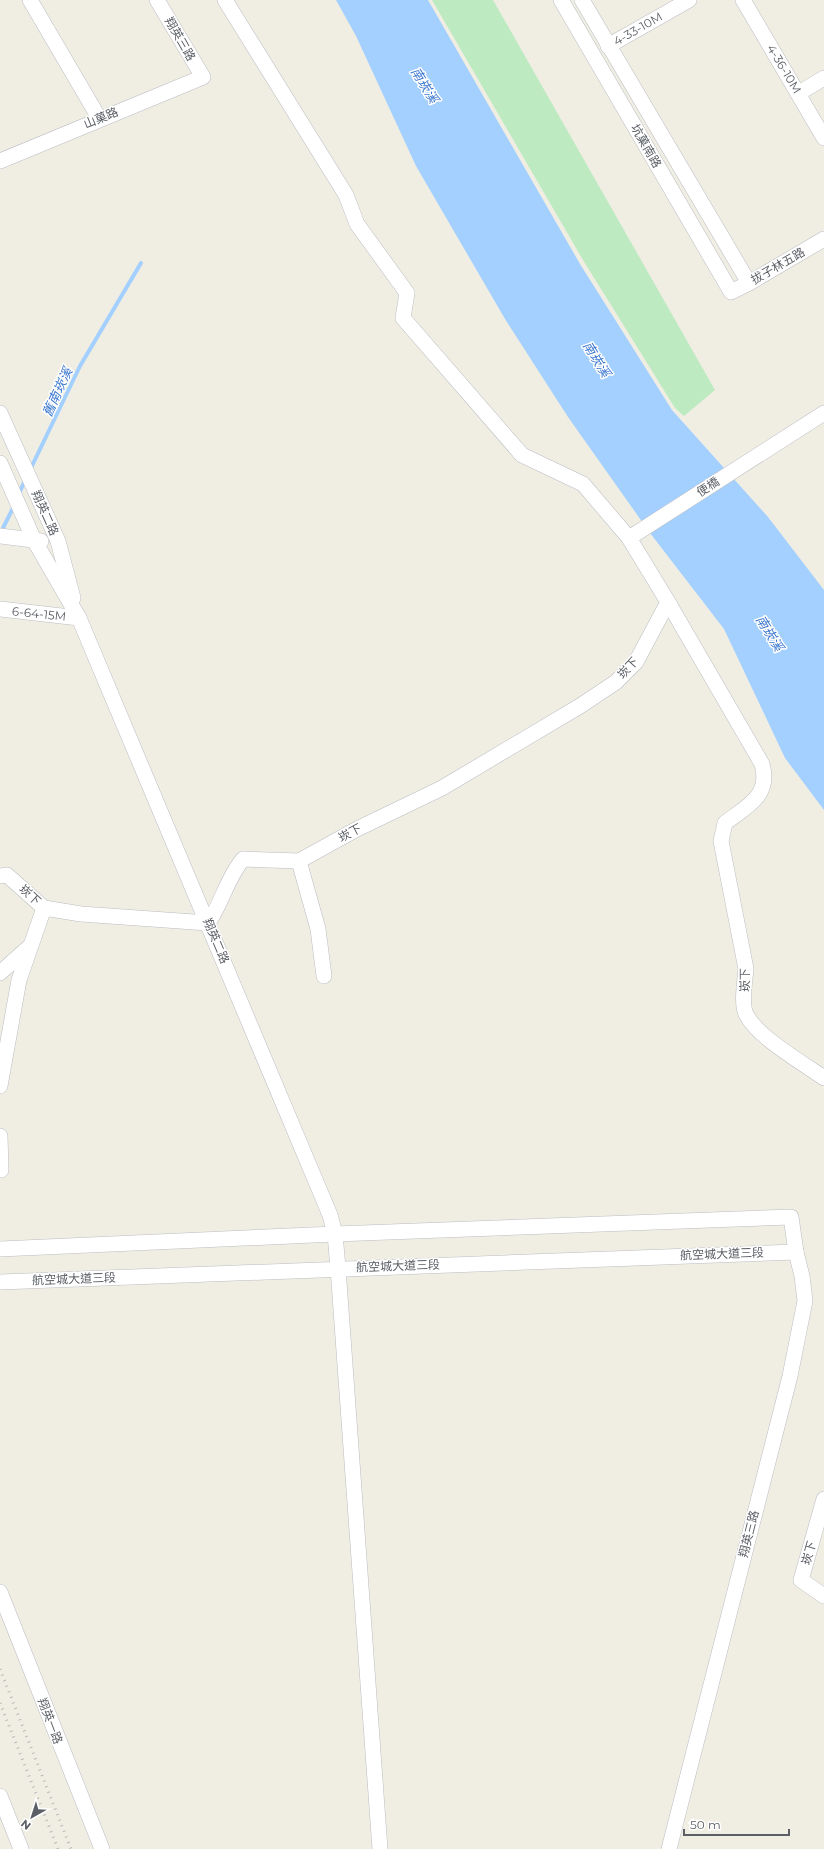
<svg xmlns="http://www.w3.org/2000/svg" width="824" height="1849" viewBox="0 0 824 1849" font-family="Montserrat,'Noto Sans TC',sans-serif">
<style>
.green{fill:#bdeac1}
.water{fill:#a4d0ff}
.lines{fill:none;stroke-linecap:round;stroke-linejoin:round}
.stream{stroke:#a4d0ff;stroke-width:4}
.minor-casing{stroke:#bbbdc3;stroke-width:16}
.minor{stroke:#fff;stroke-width:15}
.rail{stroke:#b7b8b8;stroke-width:3;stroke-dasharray:1 5;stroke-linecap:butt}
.labels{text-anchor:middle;stroke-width:3;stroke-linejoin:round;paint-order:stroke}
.street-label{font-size:12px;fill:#5b5f65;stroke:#fff}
.water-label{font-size:13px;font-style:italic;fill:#3976cf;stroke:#fff}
</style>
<rect width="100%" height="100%" fill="#f0eee3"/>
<path class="green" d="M432,0h61l222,390 -31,26 -9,-8 -92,-148z"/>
<path class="water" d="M336,0h92l152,264 92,146 96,107 56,73v220l-39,-52 -61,-129 -74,-96 -82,-116 -63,-98 -89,-153 -60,-130z"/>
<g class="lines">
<g class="stream">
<path d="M30,470l50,-104 61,-103"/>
<path d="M18,496l7,-16"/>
<path d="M0,534l14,-28"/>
</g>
<g class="minor-casing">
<g id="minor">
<path d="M30,0l69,118"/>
<path d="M561,0l170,292 18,-9 75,-44"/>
<path d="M582,0l167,283"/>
<path d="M743,0l81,138"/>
<path d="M608,46l81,-46"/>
<path d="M799,93l25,-15"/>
<path d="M0,161l203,-84 -46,-77"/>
<path d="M0,413l58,128 15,57"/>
<path d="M0,463l34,77 45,78 251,597 5,19 3,34 42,581"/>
<path d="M0,536l41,5"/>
<path d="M629,538l195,-125"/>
<path d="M668,602l94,162c9,32 -15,42 -37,59l-4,18 25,128c-1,10 -5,36 0,45 11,23 57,49 78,64"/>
<path d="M0,609l79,9"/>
<path d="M299,861l19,68 6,47"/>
<path d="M0,876l7,-1 37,33 37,6 127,9c14,-20 19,-45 35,-64l56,2 58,-32 85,-41 138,-82 36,-24 20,-20 32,-60 -39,-64 -46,-54 -61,-29 -119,-137 4,-25 -50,-69 -11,-29 -121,-195"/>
<path d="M0,973l30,-27"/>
<path d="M0,1086l19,-106 25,-72"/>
<path d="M0,1136l1,34"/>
<path d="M0,1249l335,-15 456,-17 5,35 6,24 3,25 -15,75 -121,473"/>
<path d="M0,1282l796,-30"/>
<path d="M824,1499l-23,81 23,16"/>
<path d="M0,1592l102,257"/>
<path d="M0,1796l21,53"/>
</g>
</g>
<use href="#minor" class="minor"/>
<g class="rail">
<path d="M0,1669l71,180"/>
<path d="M0,1703l58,146"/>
</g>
</g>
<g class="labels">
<g class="street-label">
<text transform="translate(638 29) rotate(-30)" y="4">4-33-10M</text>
<text transform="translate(180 39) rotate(60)" y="4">翔英三路</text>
<text transform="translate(784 69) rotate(59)" y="4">4-36-10M</text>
<text transform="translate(101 118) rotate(-22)" y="4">山菓路</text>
<text transform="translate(646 146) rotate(60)" y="4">坑菓南路</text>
<text transform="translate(778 266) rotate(-30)" y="4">拔子林五路</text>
<text transform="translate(708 487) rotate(-33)" y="4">便橋</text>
<text transform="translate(45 513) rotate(66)" y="4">翔英二路</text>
<text transform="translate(39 614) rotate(6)" y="4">6-64-15M</text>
<text transform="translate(628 668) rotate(-48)" y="4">崁下</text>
<text transform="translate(350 833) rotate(-28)" y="4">崁下</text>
<text transform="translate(30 895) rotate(42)" y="4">崁下</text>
<text transform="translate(216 941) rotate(67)" y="4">翔英二路</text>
<text transform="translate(745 980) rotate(-90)" y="4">崁下</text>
<text transform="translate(722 1254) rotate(-2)" y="4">航空城大道三段</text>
<text transform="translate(398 1266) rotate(-2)" y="4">航空城大道三段</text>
<text transform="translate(74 1279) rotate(-2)" y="4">航空城大道三段</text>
<text transform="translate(749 1534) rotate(-76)" y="4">翔英三路</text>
<text transform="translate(809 1553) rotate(-74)" y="4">崁下</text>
<text transform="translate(50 1721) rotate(69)" y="4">翔英一路</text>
</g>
<g class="water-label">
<text transform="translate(425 85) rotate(58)" y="5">南崁溪</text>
<text transform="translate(597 359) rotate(58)" y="5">南崁溪</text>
<text transform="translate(57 392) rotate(-65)" y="5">舊南崁溪</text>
<text transform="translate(770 633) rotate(58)" y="5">南崁溪</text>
</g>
</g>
<g transform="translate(32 1817) rotate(219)" stroke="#ffffff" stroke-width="3" paint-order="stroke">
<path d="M0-3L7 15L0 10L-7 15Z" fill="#5b5f65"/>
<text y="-6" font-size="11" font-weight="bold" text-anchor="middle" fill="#5b5f65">N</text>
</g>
<path d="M684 1829v6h105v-6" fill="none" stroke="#5b5f65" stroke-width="2"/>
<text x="690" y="1829" font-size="12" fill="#5b5f65" stroke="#ffffff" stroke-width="3" paint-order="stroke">50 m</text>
</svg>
